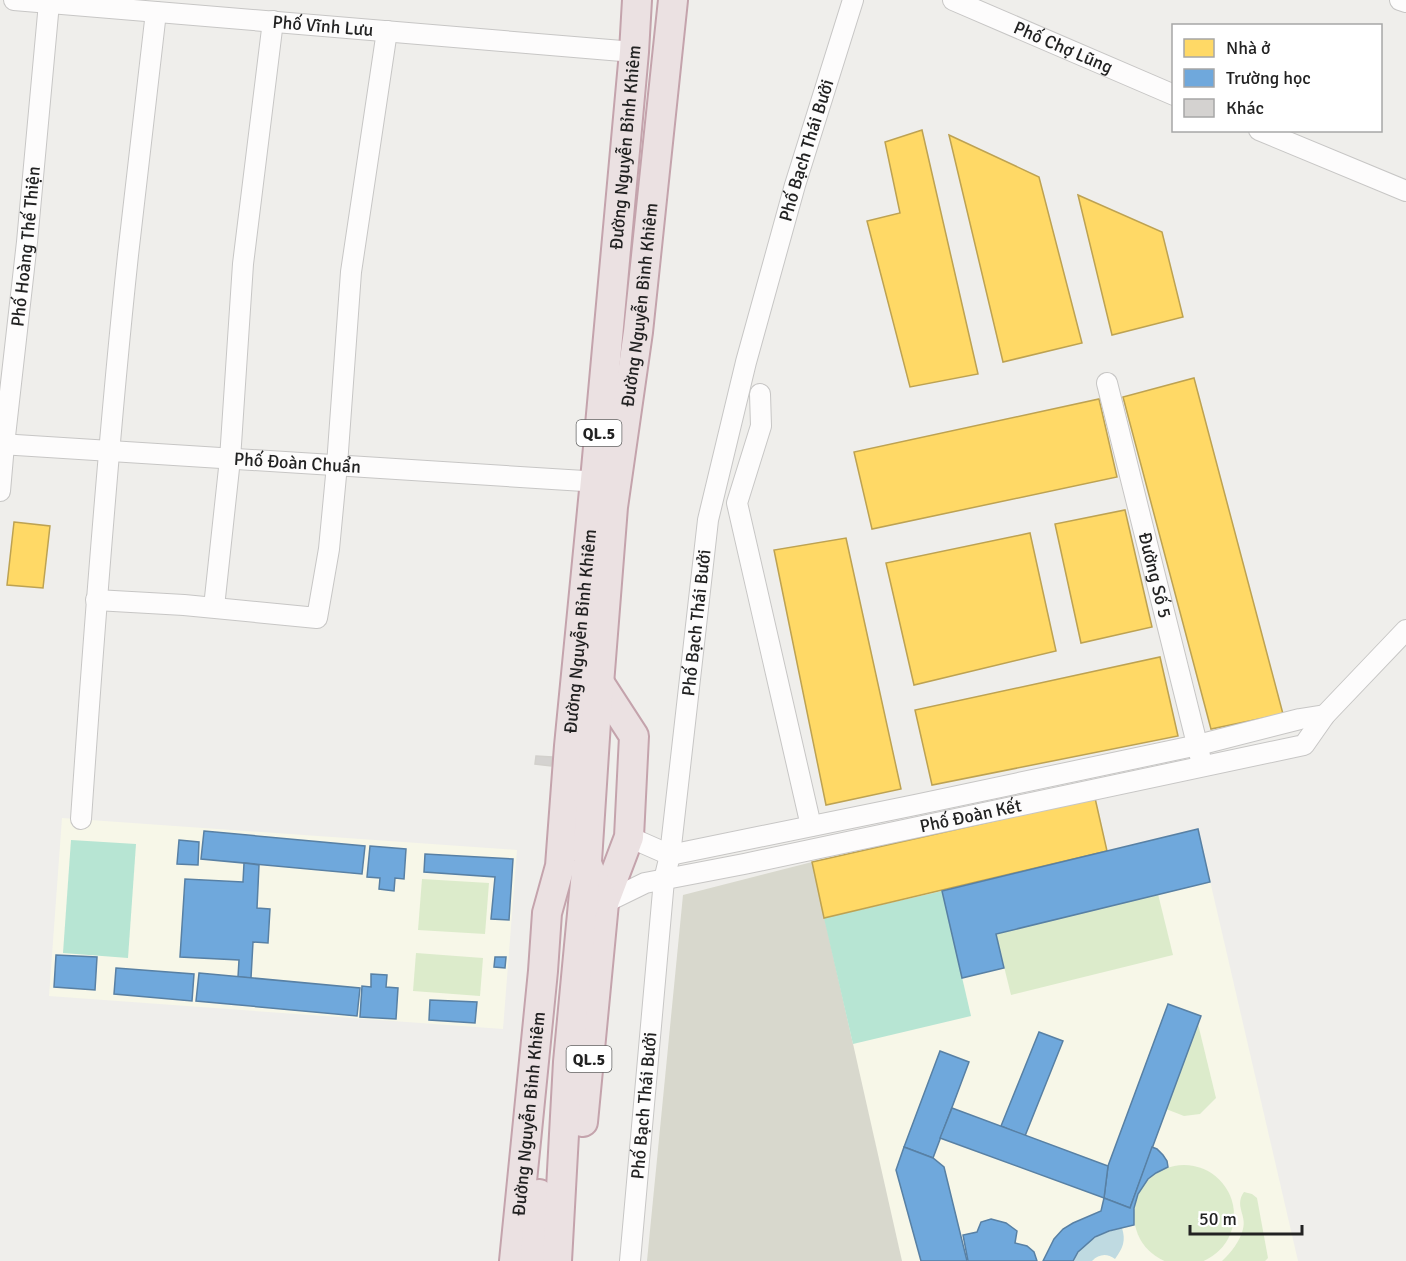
<svg xmlns="http://www.w3.org/2000/svg" width="1406" height="1261" viewBox="0 0 1406 1261" font-family="Signika,sans-serif">
<style>
.education{fill:#f7f7e8}
.construction{fill:#d8d8cd}
.grass{fill:#dcebcb}
.pitch{fill:#b7e5d3}
.water{fill:#bfdae1}
.homes{fill:#ffd966;stroke:#bda252;stroke-width:1.5}
.schools{fill:#6fa8dc;stroke:#5880a4;stroke-width:1.5}
.building{fill:#d4d2d0;stroke:#d2d0cc;stroke-width:1.5}
.lines{fill:none;stroke-linecap:round;stroke-linejoin:round}
.minor-casing{stroke:#c7c6c5;stroke-width:22}
.highway-casing{stroke:#c4a3ac;stroke-width:32}
.minor{stroke:#fdfcfc;stroke-width:20}
.highway{stroke:#ebe1e2;stroke-width:28}
.labels{text-anchor:middle;stroke-width:6;stroke-linejoin:round;paint-order:stroke}
.shield{fill:#fff;stroke:#646464;stroke-width:1.5}
.shield-label{font-size:16px;font-weight:bold;fill:#222}
.street-label{font-size:18px;fill:#222;stroke:#fff}
</style>
<rect width="100%" height="100%" fill="#efeeeb"/>
<g class="education">
<path d="M62,818l455,32 -14,179 -454,-33z"/>
<path d="M1198,829l100,432h-397l-77,-343z"/>
</g>
<path class="construction" d="M812,862l90,399h-255l36,-366z"/>
<g class="grass">
<path d="M422,879l67,4 -4,51 -67,-4z"/>
<path d="M1158,894l15,61 -162,40 -15,-61z"/>
<path d="M416,953l67,5 -3,38 -67,-5z"/>
<path d="M1198,1024l18,74 -16,16 -16,2 -18,-7z"/>
<circle cx="1184" cy="1215" r="50"/>
<path d="M1244,1192l8,2 5,4 11,60 -3,3h-43c9,-8 18,-20 21,-32 4,-14 -9,-23 1,-37z"/>
</g>
<g class="pitch">
<path d="M71,840l65,4 -8,114 -65,-5z"/>
<path d="M942,891l29,125 -118,28 -29,-126z"/>
</g>
<path class="water" d="M1122,1228c4,13 1,20 -7,31 -8,-6 -16,-5 -23,2h-19c11,-20 28,-28 49,-33z"/>
<g class="homes">
<path d="M922,130l56,244 -68,13 -43,-166 33,-8 -15,-71z"/>
<path d="M949,135l90,42 43,166 -79,19z"/>
<path d="M1078,195l84,37 21,85 -71,18z"/>
<path d="M1194,378l89,336 -72,15 -88,-332z"/>
<path d="M1099,399l18,78 -245,52 -18,-77z"/>
<path d="M1125,510l27,117 -71,16 -26,-119z"/>
<path d="M14,522l36,4 -7,62 -36,-3z"/>
<path d="M1030,533l26,118 -142,34 -28,-122z"/>
<path d="M846,538l55,251 -75,16 -52,-255z"/>
<path d="M1160,657l18,79 -246,49 -17,-75z"/>
<path d="M1095,798l12,53 -283,67 -12,-56z"/>
</g>
<g class="schools">
<path d="M1198,829l12,53 -214,52 8,34 -42,10 -20,-87z"/>
<path d="M204,831l161,15 -3,28 -161,-15z"/>
<path d="M179,840l20,2 -1,23 -21,-1z"/>
<path d="M370,846l36,3 -2,30 -9,-1 -1,13 -15,-2 1,-11 -13,-1z"/>
<path d="M425,854l88,5 -4,61 -18,-1 4,-42 -71,-5z"/>
<path d="M244,863l15,2 -2,43 13,1 -2,34 -15,-1 -2,36 -13,-1 1,-17 -59,-3 5,-78 58,3z"/>
<path d="M56,955l41,2 -2,33 -41,-3z"/>
<path d="M495,957h11l-1,11 -11,-1z"/>
<path d="M116,968l78,6 -2,27 -78,-7z"/>
<path d="M199,973l161,15 -3,28 -161,-15z"/>
<path d="M371,974l16,1 -1,12 12,1 -2,31 -36,-2 2,-31 9,1z"/>
<path d="M430,1000l47,2 -2,21 -46,-3z"/>
<path d="M1168,1004l33,12 -71,192 -26,-10 4,-32z"/>
<path d="M1039,1032l24,9 -38,95 -24,-10z"/>
<path d="M940,1051l29,11 -36,96 -29,-11z"/>
<path d="M952,1108l156,58 -4,32 -164,-60z"/>
<path d="M904,1147l29,11 11,9 23,94h-46l-25,-91z"/>
<path d="M1152,1147l5,2 6,6 4,6 1,6 -12,6 -8,6 -10,15 -4,14v17l-25,6 -14,6 -17,15 -5,9h-30l11,-22 9,-10 10,-6 28,-12 3,-13 26,10z"/>
<path d="M991,1219l15,4 11,8 -2,12 12,3 7,6 3,9h-69l-5,-26 14,-3 4,-10z"/>
</g>
<path class="building" d="M536,756l16,1 -1,9 -16,-2z"/>
<g class="lines">
<g class="minor-casing">
<g id="minor">
<path id="s1" d="M14,0l620,52"/>
<path id="s2" d="M953,0l221,95"/>
<path d="M1400,0l6,2"/>
<path d="M1259,130l147,61"/>
<path id="s3" d="M1107,383l93,373"/>
<path d="M760,394l1,32 -24,77 74,323"/>
<path id="s4" d="M0,444l584,37 11,-1"/>
<path id="s5" d="M0,491l4,-46 23,-203 22,-239"/>
<path d="M96,600l88,5 133,13 12,-69 8,-84 14,-193 36,-241"/>
<path d="M214,607l16,-148 13,-195 30,-243"/>
<path d="M81,819c13,-189 27,-377 47,-564 9,-81 18,-162 28,-243"/>
<path d="M629,837l41,18 245,-50 283,-60 102,-26 25,-4"/>
<path id="s6" d="M604,903l41,-20 99,-19 560,-119 21,-30 81,-85"/>
<path id="s7" d="M630,1261l34,-381 6,-25 38,-335 38,-158 49,-177 58,-185"/>
</g>
</g>
<g class="highway-casing">
<g id="highway">
<path d="M599,682l35,54 -5,101 -25,66"/>
<path d="M583,1122l21,-219 -16,-37"/>
<path id="s8" d="M514,1261l29,-290 4,-58 13,-47 9,-120 26,-266 39,-428 3,-52"/>
<path d="M535,1261l4,-67"/>
<path id="s9" d="M557,1261l11,-199 19,-201 9,-139 17,-215 25,-175 35,-332"/>
</g>
</g>
<use href="#minor" class="minor"/>
<use href="#highway" class="highway"/>
</g>
<g class="labels">
<g class="shield">
<rect x="576.5" y="420" width="45" height="26" rx="4.5"/>
<rect x="566.5" y="1046" width="45" height="26" rx="4.5"/>
</g>
<g class="shield-label">
<text x="599" y="439">QL.5</text>
<text x="589" y="1065">QL.5</text>
</g>
<g class="street-label">
<text dy="6" stroke="none"><textPath href="#s1" startOffset="310">Phố Vĩnh Lưu</textPath></text>
<text dy="6" stroke="none"><textPath href="#s2" startOffset="120">Phố Chợ Lũng</textPath></text>
<text dy="6" stroke="none"><textPath href="#s8" startOffset="1120">Đường Nguyễn Bỉnh Khiêm</textPath></text>
<text dy="6" stroke="none"><textPath href="#s7" startOffset="1128">Phố Bạch Thái Bưởi</textPath></text>
<text dy="6" stroke="none"><textPath href="#s5" startOffset="246">Phố Hoàng Thế Thiện</textPath></text>
<text dy="6" stroke="none"><textPath href="#s9" startOffset="960">Đường Nguyễn Bình Khiêm</textPath></text>
<text dy="6" stroke="none"><textPath href="#s4" startOffset="298">Phố Đoàn Chuẩn</textPath></text>
<text dy="6" stroke="none"><textPath href="#s3" startOffset="198">Đường Số 5</textPath></text>
<text dy="6" stroke="none"><textPath href="#s7" startOffset="642">Phố Bạch Thái Bưởi</textPath></text>
<text dy="6" stroke="none"><textPath href="#s8" startOffset="634">Đường Nguyễn Bỉnh Khiêm</textPath></text>
<text dy="6" stroke="none"><textPath href="#s6" startOffset="378">Phố Đoàn Kết</textPath></text>
<text dy="6" stroke="none"><textPath href="#s7" startOffset="156">Phố Bạch Thái Bưởi</textPath></text>
<text dy="6" stroke="none"><textPath href="#s8" startOffset="148">Đường Nguyễn Bỉnh Khiêm</textPath></text>
</g>
</g>
<rect x="1172" y="24" width="210" height="108" fill="#ffffff" stroke="#a7a7a7" stroke-width="1.5"/>
<rect x="1184" y="39" width="30" height="18" fill="#ffd966" stroke="#a7a7a7" stroke-width="1.5"/>
<text x="1226" y="54" font-size="18" fill="#222222">Nhà ở</text>
<rect x="1184" y="69" width="30" height="18" fill="#6fa8dc" stroke="#a7a7a7" stroke-width="1.5"/>
<text x="1226" y="84" font-size="18" fill="#222222">Trường học</text>
<rect x="1184" y="99" width="30" height="18" fill="#d4d2d0" stroke="#a7a7a7" stroke-width="1.5"/>
<text x="1226" y="114" font-size="18" fill="#222222">Khác</text>
<path d="M1190 1225v9h112v-9" fill="none" stroke="#222222" stroke-width="3"/>
<text x="1199" y="1225" font-size="18" fill="#222222" stroke="#ffffff" stroke-width="4.5" paint-order="stroke">50 m</text>
</svg>
